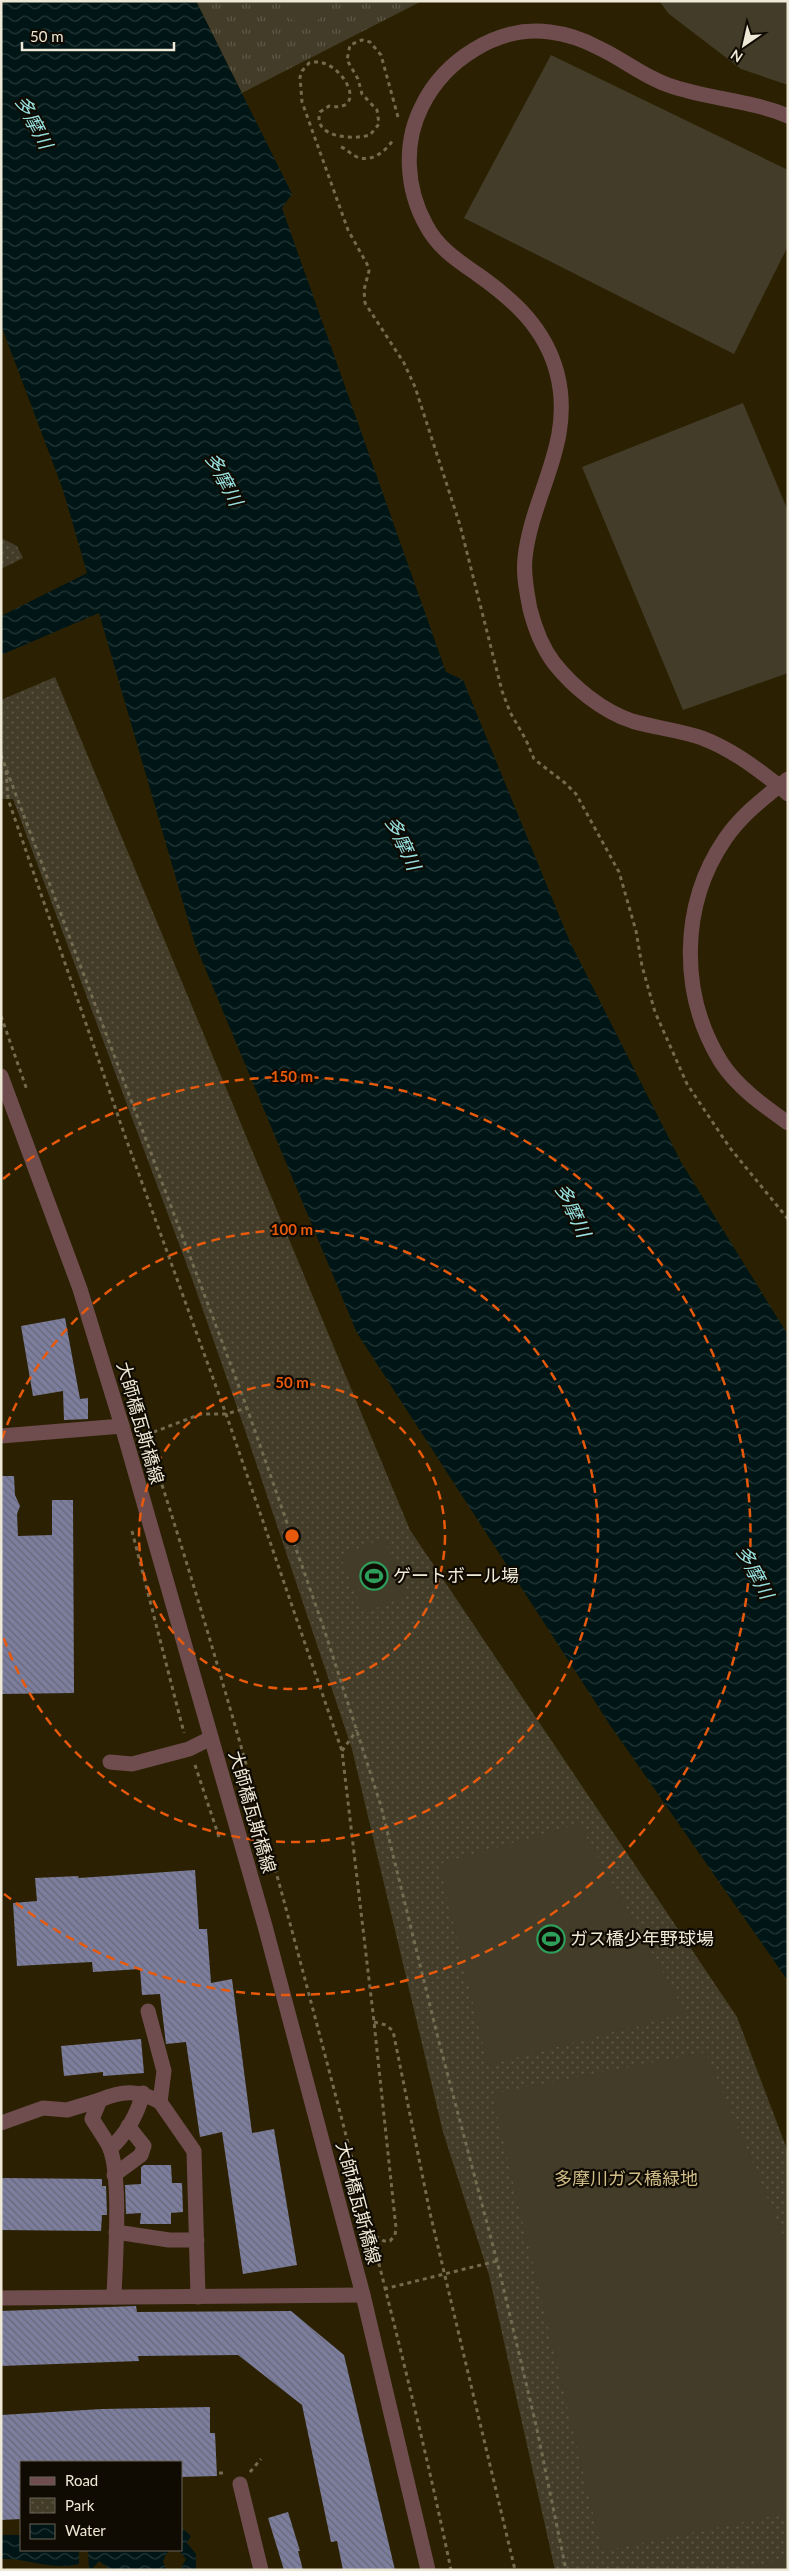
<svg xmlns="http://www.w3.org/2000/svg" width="789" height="2571" viewBox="0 0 789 2571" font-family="Lato,'Noto Sans JP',sans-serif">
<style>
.grass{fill:url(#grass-tufts)}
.park{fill:url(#park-dots)}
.pitch{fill:#433c28}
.water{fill:url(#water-waves)}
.building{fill:url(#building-back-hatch)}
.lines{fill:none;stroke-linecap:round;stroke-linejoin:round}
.path{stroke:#736a50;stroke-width:3;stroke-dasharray:4 4;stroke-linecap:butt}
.minor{stroke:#6f4d4f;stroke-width:15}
.ring{fill:none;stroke:#e8590c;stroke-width:2.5;stroke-dasharray:9 6}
.labels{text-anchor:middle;stroke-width:4.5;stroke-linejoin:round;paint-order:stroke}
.street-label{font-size:18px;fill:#eee8d6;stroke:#100b02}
.poi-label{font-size:18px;fill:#eee8d6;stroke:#100b02;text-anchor:start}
.park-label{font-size:18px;fill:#d0bd88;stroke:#100b02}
.water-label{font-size:19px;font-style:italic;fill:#99e3e3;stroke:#100b02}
.centre{fill:#e8590c;stroke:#100b02;stroke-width:2.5}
.ring-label{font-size:15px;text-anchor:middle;font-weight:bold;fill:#e8590c;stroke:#100b02;stroke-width:4.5;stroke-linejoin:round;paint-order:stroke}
</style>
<defs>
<pattern id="grass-tufts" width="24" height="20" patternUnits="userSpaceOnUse" patternTransform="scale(1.25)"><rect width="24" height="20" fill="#433c28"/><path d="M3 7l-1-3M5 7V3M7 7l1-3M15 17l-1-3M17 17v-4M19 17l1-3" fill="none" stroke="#5e5846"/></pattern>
<pattern id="park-dots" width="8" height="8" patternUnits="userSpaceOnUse" patternTransform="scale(1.25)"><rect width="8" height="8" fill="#433c28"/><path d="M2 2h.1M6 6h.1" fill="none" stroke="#5e5846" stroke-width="1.8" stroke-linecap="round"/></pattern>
<pattern id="water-waves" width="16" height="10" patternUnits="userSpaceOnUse" patternTransform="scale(1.25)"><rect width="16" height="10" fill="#001616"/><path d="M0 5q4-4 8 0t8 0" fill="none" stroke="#263837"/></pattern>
<pattern id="building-back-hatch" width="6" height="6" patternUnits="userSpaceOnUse" patternTransform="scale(1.25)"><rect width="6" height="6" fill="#7d7e9e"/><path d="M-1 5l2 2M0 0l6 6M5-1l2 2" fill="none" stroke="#676878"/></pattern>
</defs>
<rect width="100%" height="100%" fill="#2b2102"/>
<path class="grass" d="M196,1h226l-180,92z"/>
<g class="park">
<path d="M1,538l16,8 6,12 -22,11z"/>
<path d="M55,677l355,853 327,487 51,135v418h-233l-66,-295 -46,-143 -91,-383 -107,-319 -54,-154 -178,-477h-10l-2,-3v-96z"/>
</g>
<g class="pitch">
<path d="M279,1h52l-1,10 -14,10 -13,4 -18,-9z"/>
<path d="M659,1h129v84l-47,-16 -72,-55z"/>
<path d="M551,55l237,115v76l-54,108 -270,-136z"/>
<path d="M743,403l45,108v162l-105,37 -101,-243z"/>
<path d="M384,1538l24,57 -44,18 -24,-57z"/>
<path d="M579,1824l107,189 -198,52 -49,-201z"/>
<path d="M706,2052l82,194v267l-186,38 -110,-457z"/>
<path d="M788,2559v11h-54z"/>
</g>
<g class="water">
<path d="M1,1h195l96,193 -10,14 164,464 17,8 107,262 111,220 107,173v646l-178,-256 -253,-392 -162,-389 -96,-331 -98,42v-39l86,-43 -24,-83 -62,-165z"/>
<path d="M181,2527l10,9 -4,7 9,11v16h-16l6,-11 -8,-9h3z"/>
<path d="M1,2535h20v15h58v14c-26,7 -51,-6 -78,-5z"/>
<path d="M88,2550h82l-5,6 -2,6 4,8h-56l-12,-9 -8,9h-2z"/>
</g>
<g class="building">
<path d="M65,1318l15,81 8,-1v21l-24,1 -1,-29 -30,5 -12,-70z"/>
<path d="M1,1476h13l1,19 5,11 -3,8 1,22 34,-1v-35h21l1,193 -73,1z"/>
<path d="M195,1870l4,59h8l4,54 21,-4 20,154 22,-4 23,136 -54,9 -21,-142 -22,5 -14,-95 -20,2 -6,-50 -18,1 -2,-26 -47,3 -1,-10 -75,4 -4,-63 24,-2 -2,-23 43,-2 1,2z"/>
<path d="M141,2039l3,34 -41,3v-4l-39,4 -3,-30z"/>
<path d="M144,2165h27l1,18h10l1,29 -12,1v11h-31l1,-11 -15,1 -1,-29 16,-1v-17z"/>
<path d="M1,2178l101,1v7h4l1,29h-5l-1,16 -100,-1z"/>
<path d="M136,2306l1,6 154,-1 53,44 51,215h-52l-6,-29 -6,1 -29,-137 -64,-50 -100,1 1,5 -138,5v-55z"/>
<path d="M210,2407v26h5l2,43 -36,1v-15h-160v57l-20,1v-105l101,-6z"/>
<path d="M288,2512l12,39h-2l5,19h-19l-16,-52z"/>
</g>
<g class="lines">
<g class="path">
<path d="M398,117l-17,-62 -11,-13 -8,-2 -12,5 -3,15 11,19 4,15 15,16 2,14 -9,11c-16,5 -58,3 -50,-23l9,-6c44,8 10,-53 -20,-43l-7,8 -2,6 2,25 46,128 19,34 2,7 -5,19 1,13 39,60 11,24 45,138 42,166 8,21 16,28 8,19 31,24 11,11 43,78 17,59 6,35 13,46 32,72 43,64 58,71"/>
<path d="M341,147c6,2 8,6 14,9 15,8 30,-4 38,-16"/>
<path d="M1,755l246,653 78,224 56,174 57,232 59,223 39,164 30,145"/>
<path d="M6,771l2,28 117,337 101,278 116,337 32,271 22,206 -1,7 -5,6h-6l-12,-7"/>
<path d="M1,1016l26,74"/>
<path d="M142,1424c82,246 148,496 213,746 34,133 68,265 96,400"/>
<path d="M146,1435l55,-21h25l21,-6"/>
<path d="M132,1531l52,202"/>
<path d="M342,1751l15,-21"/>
<path d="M195,1765l24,72"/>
<path d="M374,2022l12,3 7,6 37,182 85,357"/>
<path d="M384,2289l113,-28"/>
<path d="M250,2472l11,-13"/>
<path d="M219,2473h8"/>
</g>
<g class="minor">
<path d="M788,116c-38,-16 -81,-17 -120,-31 -26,-9 -45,-26 -69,-37 -15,-8 -32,-14 -49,-16 -53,-7 -106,29 -128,74 -19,37 -16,83 4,119 12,23 31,35 51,49 37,26 68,54 80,99 18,70 -25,120 -32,185 -2,17 2,35 5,51 5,20 12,38 24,54 19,24 48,48 78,58 23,7 47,9 70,17 29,11 53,29 77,48l9,-7"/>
<path d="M788,794l-9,-8c-20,16 -39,31 -54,53 -45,66 -46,155 -4,223 16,25 43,44 67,61"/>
<path d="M1,1076l79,213 42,137 143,500 98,369 65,275"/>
<path d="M1,1436l121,-10"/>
<path d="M110,1762l22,2 57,-15 22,-11"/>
<path d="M148,2011l16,60 -4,31 34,49 4,146"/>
<path d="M1,2123l42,-15 24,2 33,-10"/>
<path d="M110,2149c17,-16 27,-33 33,-56"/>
<path d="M114,2175l27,-20 3,-9 -16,-20"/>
<path d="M116,2232l53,8h28"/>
<path d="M114,2297c1,-34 8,-122 -5,-151 -5,-9 -11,-18 -17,-27l8,-19c23,-10 38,-10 60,2"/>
<path d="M1,2298l362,-3"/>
<path d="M240,2484l21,86"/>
</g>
</g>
<g class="ring">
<circle cx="292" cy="1536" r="153"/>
<path d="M2 1439A306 306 0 1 1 2 1633"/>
<path d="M3 1179A459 459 0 1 1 3 1893"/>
</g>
<defs>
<g id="stadium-ring" transform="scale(1.4375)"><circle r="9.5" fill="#100b02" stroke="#2e9e5b" stroke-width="1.5"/><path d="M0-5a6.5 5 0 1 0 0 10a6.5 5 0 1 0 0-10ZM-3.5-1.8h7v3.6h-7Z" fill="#2e9e5b"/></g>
</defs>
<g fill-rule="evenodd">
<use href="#stadium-ring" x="374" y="1576"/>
<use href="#stadium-ring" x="551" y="1939"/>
</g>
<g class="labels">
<g class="street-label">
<text transform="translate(140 1423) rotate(74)" y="6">大師橋瓦斯橋線</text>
<text transform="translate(252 1812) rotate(74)" y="6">大師橋瓦斯橋線</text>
<text transform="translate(358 2203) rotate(75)" y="6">大師橋瓦斯橋線</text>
</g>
<g class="poi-label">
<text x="393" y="1582">ゲートボール場</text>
<text x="570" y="1945">ガス橋少年野球場</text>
</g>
<g class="park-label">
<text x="626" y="2185">多摩川ガス橋緑地</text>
</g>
<g class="water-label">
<text transform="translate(34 122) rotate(62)" y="7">多摩川</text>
<text transform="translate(224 479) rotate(62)" y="7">多摩川</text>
<text transform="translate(403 843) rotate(65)" y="7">多摩川</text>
<text transform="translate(573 1210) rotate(65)" y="7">多摩川</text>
<text transform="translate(755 1572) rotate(62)" y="7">多摩川</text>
</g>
</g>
<circle cx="292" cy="1536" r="8" class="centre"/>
<g class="ring-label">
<text x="292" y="1082">150 m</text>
<text x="292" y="1235">100 m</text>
<text x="292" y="1388">50 m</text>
</g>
<rect width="789" height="2571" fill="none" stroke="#eee8d6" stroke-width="5"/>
<rect x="20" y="2461" width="162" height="90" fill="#100b02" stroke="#696357"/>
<rect x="30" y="2477" width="25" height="8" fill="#6f4d4f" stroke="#696357"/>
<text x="65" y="2486" font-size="15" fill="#eee8d6">Road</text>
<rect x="30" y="2498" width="25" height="15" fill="url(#park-dots)" stroke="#696357"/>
<text x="65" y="2511" font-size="15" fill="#eee8d6">Park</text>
<rect x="30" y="2524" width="25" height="15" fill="url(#water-waves)" stroke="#696357"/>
<text x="65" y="2536" font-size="15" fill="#eee8d6">Water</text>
<g transform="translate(744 45) rotate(214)" stroke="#100b02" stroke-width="4" paint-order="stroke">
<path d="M0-4L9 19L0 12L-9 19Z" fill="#eee8d6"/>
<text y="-8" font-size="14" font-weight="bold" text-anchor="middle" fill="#eee8d6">N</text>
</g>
<path d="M22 42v8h152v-8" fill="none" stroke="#eee8d6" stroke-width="2.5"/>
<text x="30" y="42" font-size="15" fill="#eee8d6" stroke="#100b02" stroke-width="4" paint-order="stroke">50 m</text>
</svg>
